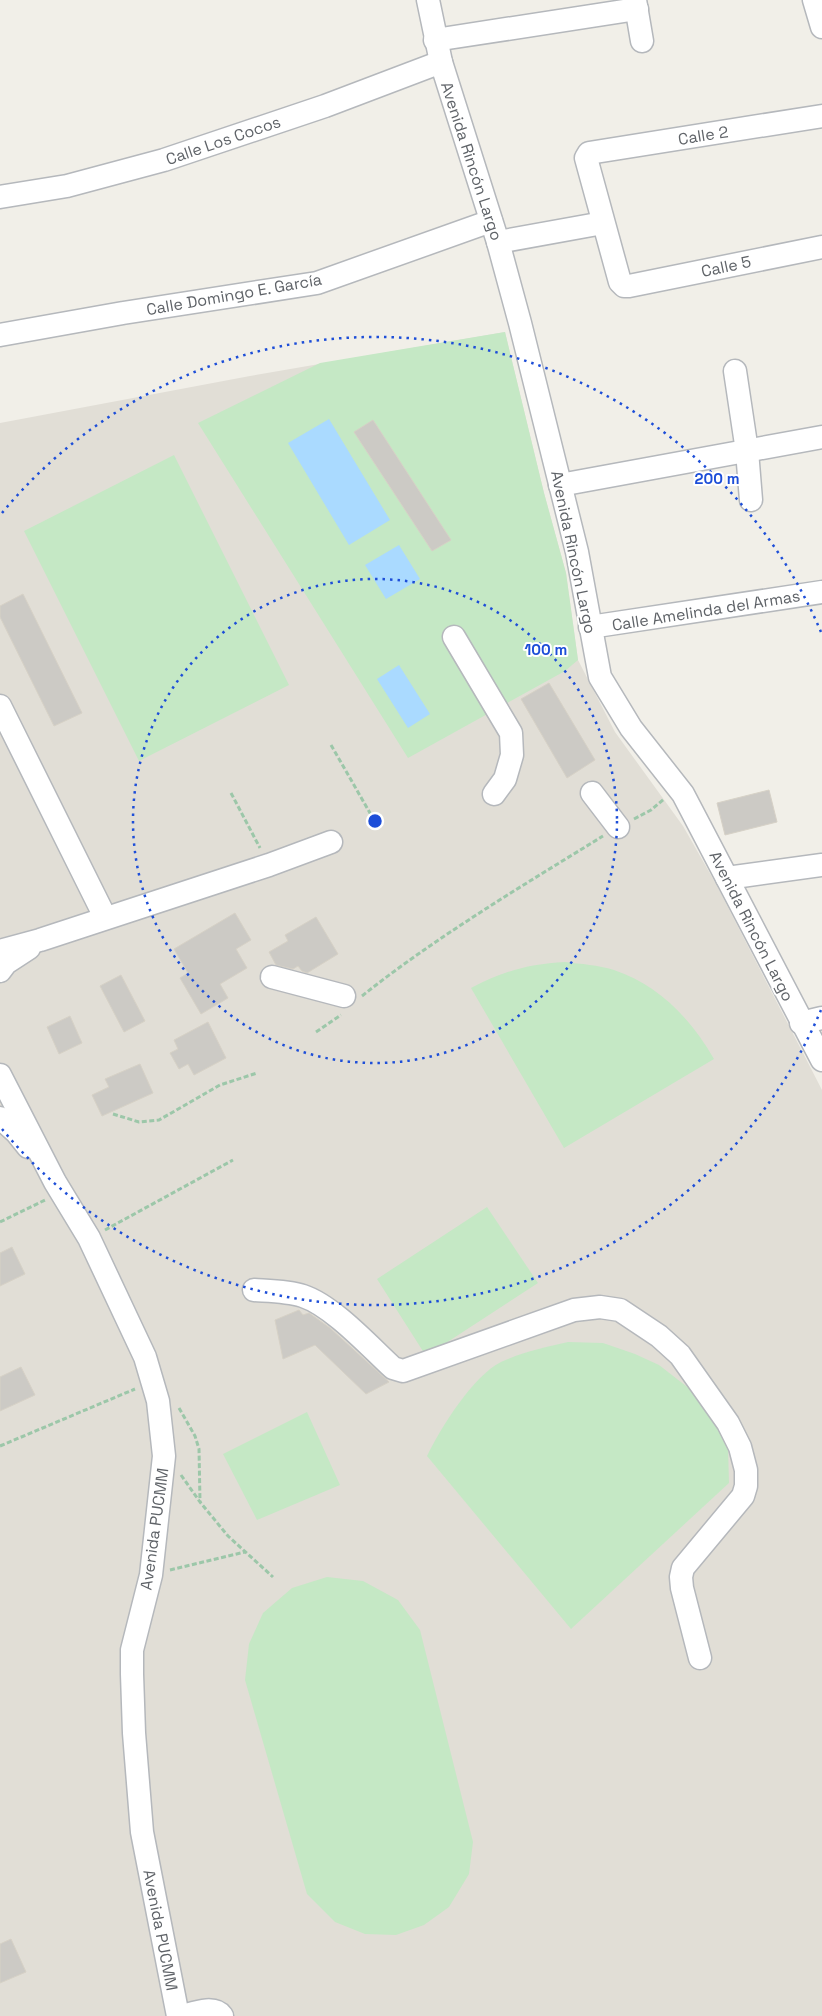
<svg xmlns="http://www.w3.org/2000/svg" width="822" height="2016" viewBox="0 0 822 2016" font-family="'Space Grotesk',sans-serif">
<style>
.education{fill:#e1ded6}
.green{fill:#c5e8c5}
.water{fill:#aadaff}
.building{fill:#cccac5;stroke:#d6d1c6}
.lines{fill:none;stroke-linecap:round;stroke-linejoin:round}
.minor-casing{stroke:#b5b8bc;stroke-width:25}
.path{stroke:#9cc7a9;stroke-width:3;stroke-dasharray:5 2.5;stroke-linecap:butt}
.minor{stroke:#fff;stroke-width:22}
.ring{fill:none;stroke:#1d4ed8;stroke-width:2.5;stroke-dasharray:2.5 5}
.labels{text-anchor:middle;stroke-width:4;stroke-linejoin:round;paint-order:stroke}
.street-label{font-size:16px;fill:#5f6368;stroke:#fff}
.centre{fill:#1d4ed8;stroke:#fff;stroke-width:2.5}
.ring-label{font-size:15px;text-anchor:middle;font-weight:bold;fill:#1d4ed8;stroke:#fff;stroke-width:4;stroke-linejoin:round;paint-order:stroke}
</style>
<rect width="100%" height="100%" fill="#f1efe8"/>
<path class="education" d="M505,332l39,161 22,80 12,87 37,72 68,94 33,58 106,206v926h-822v-1593l250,-47z"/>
<g class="green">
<path d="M505,332l39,161 22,80 12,87 -13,11 -157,87 -210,-335 122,-60z"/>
<path d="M174,455l115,230 -150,76 -115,-230z"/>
<path d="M565,962c16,2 33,3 49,8 45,15 77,49 100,89l-150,89 -93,-160c33,-17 57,-24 94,-26z"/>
<path d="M487,1207l51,76 -112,73 -49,-77z"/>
<path d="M568,1342l35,1 32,11 24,11 45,35 24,47 1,36 -158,146 -144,-173c14,-29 46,-80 74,-94 22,-10 44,-15 67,-20z"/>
<path d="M307,1412l33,73 -83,35 -34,-66z"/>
<path d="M327,1577l36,4 35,19 22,30 53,212 -4,32 -20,33 -25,18 -28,10 -31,-1 -30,-12 -28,-28 -62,-214 4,-36 14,-31 29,-25z"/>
</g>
<g class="water">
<path d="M329,419l61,101 -41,25 -61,-102z"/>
<path d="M399,545l21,34 -34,20 -21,-34z"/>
<path d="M399,665l31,49 -22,14 -31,-49z"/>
</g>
<g class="building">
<path d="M373,420l78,120 -19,11 -78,-119z"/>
<path d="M23,594l59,119 -28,13 -54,-109v-11z"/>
<path d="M549,683l46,77 -28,18 -46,-79z"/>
<path d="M769,790l8,32 -52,13 -8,-32z"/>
<path d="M235,913l16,27 -15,9 11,19 -27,16 8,14 -27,16 -21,-36 8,-5 -14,-24z"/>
<path d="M316,917l22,37 -31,19 -5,-2 -4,-5 -5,3 -17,-4 -7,-13 19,-11 -3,-6z"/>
<path d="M121,975l24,46 -21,11 -24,-46z"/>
<path d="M70,1016l12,27 -23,11 -12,-27z"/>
<path d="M208,1022l18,36 -32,17 -6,-11 -9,5 -9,-16 8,-4 -4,-9z"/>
<path d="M140,1064l13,29 -51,23 -10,-21 17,-8 -4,-8z"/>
<path d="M12,1247l13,27 -25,12v-33z"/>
<path d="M299,1310l4,5 6,-2 21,15 59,54 -23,12 -51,-49 -32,14 -8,-39z"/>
<path d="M21,1367l14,28 -35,16v-34z"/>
<path d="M11,1939l15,33 -26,11v-39z"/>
</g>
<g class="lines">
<g class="minor-casing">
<g id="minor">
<path d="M428,0l13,62 57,180 22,81 57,229 23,125 31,51 52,66 139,266"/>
<path d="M635,0l7,41"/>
<path d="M814,0l8,27"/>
<path d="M435,40l202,-31"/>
<path d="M822,116l-233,37 -3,5 34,124 4,4h5l193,-39"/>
<path d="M0,197l67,-11 97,-26 161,-54 116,-44"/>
<path d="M498,242l105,-19"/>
<path d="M0,335l123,-22 194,-30 174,-62"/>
<path d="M735,371l12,80 4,49"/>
<path d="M560,485l262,-48"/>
<path d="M590,627l232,-35"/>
<path d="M454,637l57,96 1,22 -7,24 -11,15"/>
<path d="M0,706l105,211"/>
<path d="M592,793l26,34"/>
<path d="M727,878l95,-13"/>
<path d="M0,951l40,-11 229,-75 62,-23"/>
<path d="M0,971l6,-8 23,-15"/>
<path d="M272,977l72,19"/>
<path d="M801,1023l21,-5"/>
<path d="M0,1075l55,107 34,56 56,119 13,44 6,55 -13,119 -19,75v24l2,59 8,99 36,184"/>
<path d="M0,1118l16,14 12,15"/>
<path d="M254,1290c16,1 34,1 49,6 30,10 67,51 90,72l10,3 171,-61 26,-3 20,3 39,26 21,19 48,68 12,24 6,23v16l-3,10 -60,72 -2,9 1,11 18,70"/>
<path d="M183,2016c11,-3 31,-11 39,0"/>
</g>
</g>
<g class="path">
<path d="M331,745l43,75"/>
<path d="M231,793l29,55"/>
<path d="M634,819l17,-9 13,-11"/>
<path d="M362,996c74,-59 160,-110 241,-160"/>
<path d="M316,1032l25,-17"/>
<path d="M113,1114l26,8 20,-2 61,-35 37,-12"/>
<path d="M0,1222l45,-22"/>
<path d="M105,1230l128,-70"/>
<path d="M179,1408l16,28 4,13 1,53"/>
<path d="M0,1446l135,-57"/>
<path d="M181,1475l19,27 28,34 45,41"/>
<path d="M170,1570l75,-18"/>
</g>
<use href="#minor" class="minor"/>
</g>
<g class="ring">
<circle cx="375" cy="821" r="242"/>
<path d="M821 1010A484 484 0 0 1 2 1129M2 513A484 484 0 0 1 821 632"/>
</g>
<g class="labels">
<g class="street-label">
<text transform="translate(703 135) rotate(-9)" y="6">Calle 2</text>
<text transform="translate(223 140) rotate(-19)" y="6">Calle Los Cocos</text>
<text transform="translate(472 161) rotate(72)" y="6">Avenida Rincón Largo</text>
<text transform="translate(726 266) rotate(-12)" y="6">Calle 5</text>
<text transform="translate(234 294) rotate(-10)" y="6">Calle Domingo E. García</text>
<text transform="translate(574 552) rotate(78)" y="6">Avenida Rincón Largo</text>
<text transform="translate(706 610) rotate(-9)" y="6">Calle Amelinda del Armas</text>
<text transform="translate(752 926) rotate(63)" y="6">Avenida Rincón Largo</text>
<text transform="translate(154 1529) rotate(-82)" y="6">Avenida PUCMM</text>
<text transform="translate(161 1930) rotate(79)" y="6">Avenida PUCMM</text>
</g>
</g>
<circle cx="375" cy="821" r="8" class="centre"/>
<g class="ring-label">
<text x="717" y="484">200 m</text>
<text x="546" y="655">100 m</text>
</g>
</svg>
